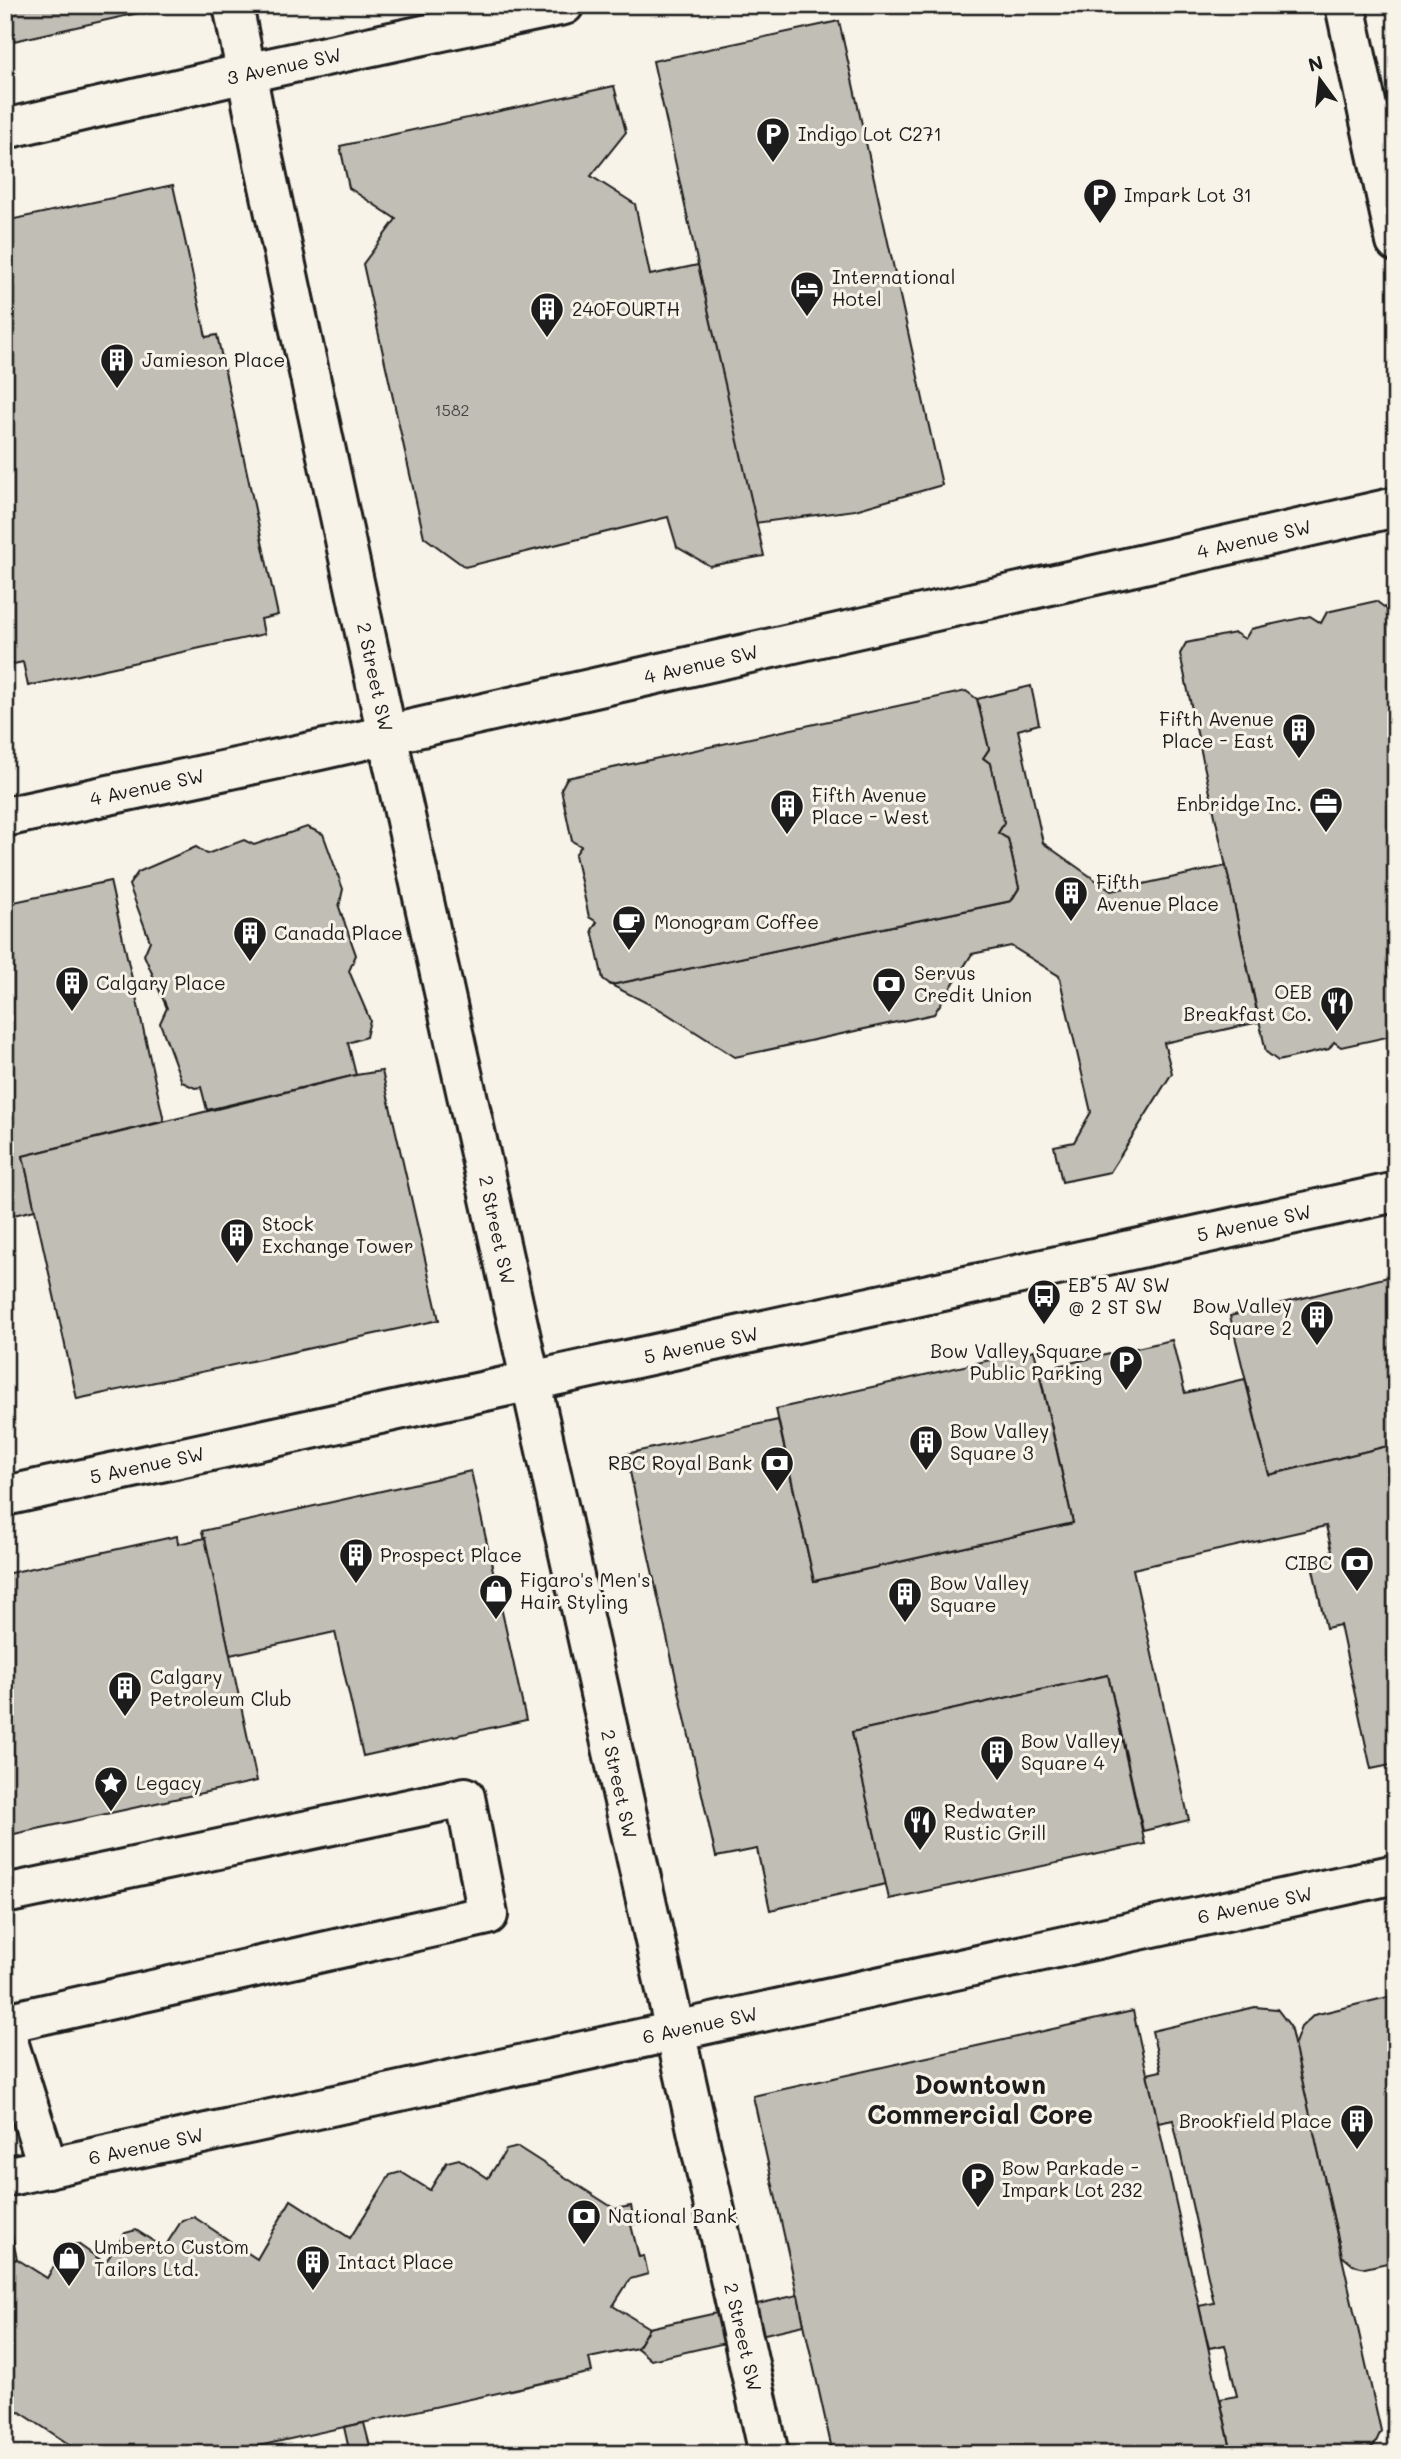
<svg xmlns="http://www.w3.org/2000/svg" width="1401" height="2459" viewBox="0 0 1401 2459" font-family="Mali,sans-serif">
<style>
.building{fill:#c0beb5;stroke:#1c1c1c;stroke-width:2}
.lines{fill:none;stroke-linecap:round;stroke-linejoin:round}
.minor-casing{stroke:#1c1c1c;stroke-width:44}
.major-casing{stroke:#1c1c1c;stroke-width:44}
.minor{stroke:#f7f3e8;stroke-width:38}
.major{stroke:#f7f3e8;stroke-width:38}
.labels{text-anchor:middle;stroke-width:6;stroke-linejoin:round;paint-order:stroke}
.number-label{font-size:16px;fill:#454442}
.street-label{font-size:19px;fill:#1c1c1c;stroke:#f7f3e8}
.poi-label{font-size:19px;fill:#1c1c1c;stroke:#f7f3e8;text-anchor:start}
.district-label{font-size:26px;font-weight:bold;fill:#1c1c1c;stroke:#f7f3e8}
</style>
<rect width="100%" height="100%" fill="#f7f3e8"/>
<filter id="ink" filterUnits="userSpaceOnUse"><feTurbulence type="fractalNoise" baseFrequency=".0143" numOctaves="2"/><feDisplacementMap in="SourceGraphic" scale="14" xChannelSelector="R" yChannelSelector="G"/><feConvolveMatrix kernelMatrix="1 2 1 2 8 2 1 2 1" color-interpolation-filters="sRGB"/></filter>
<g filter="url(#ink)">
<g class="building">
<path d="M5,5h131l2,8 -133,30z"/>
<path d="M839,21l103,464 -87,25 -100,13 -102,-462z"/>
<path d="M614,86l12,46 -35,44 44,28 15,71 48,-10 66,291 -54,10 -33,-19 -9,-30 -203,50 -41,-30 -61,-273 33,-45 -47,-31 -9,-42z"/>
<path d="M173,185l33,152 11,-2 61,280 -17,4 3,15 -236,52 -5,-24 -18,4v-445z"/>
<path d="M1376,601l12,9 8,34v391l-55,12 -7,-5 -5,7 -51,12 -12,-9 -86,-398 6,-11 49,-10 10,6 6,-10 59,-13 11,7 6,-11z"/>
<path d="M1031,686l8,38 -21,6 25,113 68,48 115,-25 33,156 -95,21 8,30 -62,99 -48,10 -8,-36 20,-4 17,-30 -32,-136 -48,-30 -39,8 -38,60 -199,43 -74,-47 -50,-25 400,-84 8,-13 -11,-49 -10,-6 6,-10 -13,-59 -8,-6 6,-9 -12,-50z"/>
<path d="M966,691l11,8 12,50 -6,9 8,6 13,59 -6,10 10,6 11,49 -8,13 -400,84 -8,-6 -11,-49 5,-8 -8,-5 -14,-62 6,-9 -9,-5 -11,-52 6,-11z"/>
<path d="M307,827l16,7 20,55 -4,18 17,48 -7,16 21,49 -4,17 -18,6 8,32 -149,35 -6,-23 -6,1 -13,-6 -22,-59 7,-15 -23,-53 6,-14 -21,-56 9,-13 58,-25 11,7 37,-14 10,5z"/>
<path d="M110,881l54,240 -141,35 12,54 -30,7v-313z"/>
<path d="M382,1071l57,249 -362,79 -54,-243 333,-81z"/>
<path d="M1396,1275v169l-127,31 -39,-159z"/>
<path d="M1172,1340l13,53 60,-14 24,96 127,-31v320l-25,5 -31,-144 -14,3 -15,-68 22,-5 -7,-29 -193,43 56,251 -46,11 -35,-156 -256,57 34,152 -116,26 -13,-61 -41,8 -90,-403 152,-34 36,161 259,-58 -34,-153z"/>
<path d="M1034,1350l39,173 -259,58 -38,-172z"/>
<path d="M471,1471l55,249 -163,36 -28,-124 -105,23 -28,-124z"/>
<path d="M177,1536l1,8 27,-6 52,243 -252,55v-262z"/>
<path d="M1108,1675l37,169 -256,55 -37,-167z"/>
<path d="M1396,1995v266l-31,7 -12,-3 -11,-9 -48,-210 7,-19 13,-12z"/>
<path d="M1255,2007l22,2 13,17 91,405 -6,13 -11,10h-132l-12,-55 17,-3 -12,-51 -16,3 -10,-42 15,-3 -41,-183 -15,3 -11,-49 14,-3 -9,-40z"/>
<path d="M1133,2011l99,443h-399l-80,-358z"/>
<path d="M518,2147l97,62 16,-3 4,18 -4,1 8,32 5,-1 4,18 -18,5 -17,27 36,22 -12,20 -48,10 3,14 -370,82h-138l-64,-42 -15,3v-153l12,-3 30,19 19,-32 12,-2 27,19 20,-30 11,-3 28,18 18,-28 12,-3 63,42 34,-59 59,38 40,-63 11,-3 29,18 17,-28 12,-3 29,19 18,-28z"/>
<path d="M5,2204l12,55 -12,3z"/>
<path d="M798,2295l6,30 -153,35 -14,-12 12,-20z"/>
<path d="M364,2423l8,31h-22l-6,-27z"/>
<path d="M5,2425l7,29h-7z"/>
</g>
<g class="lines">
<g class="minor-casing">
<g id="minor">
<path d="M233,5l30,153 124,577 382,1719"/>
<path d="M1345,5l51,237"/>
<path d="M5,129l241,-56 318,-68"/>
<path d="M5,1894l460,-97 23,118 -483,108"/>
<path d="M5,2032l43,136"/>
</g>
</g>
<g class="major-casing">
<g id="major">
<path d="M5,817l315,-67 1076,-243"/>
<path d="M5,1496l1391,-304"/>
<path d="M5,2177l1391,-303"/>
</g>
</g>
<use href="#minor" class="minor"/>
<use href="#major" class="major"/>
</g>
</g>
<defs>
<g id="parking-pin" transform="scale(1.75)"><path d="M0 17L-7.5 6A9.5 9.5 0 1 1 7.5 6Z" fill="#1c1c1c" stroke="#f7f3e8"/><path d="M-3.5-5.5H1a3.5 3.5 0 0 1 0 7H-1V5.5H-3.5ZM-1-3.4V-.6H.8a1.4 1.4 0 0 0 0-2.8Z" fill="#fff"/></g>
<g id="hotel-pin" transform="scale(1.75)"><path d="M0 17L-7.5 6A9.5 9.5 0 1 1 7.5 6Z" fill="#1c1c1c" stroke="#f7f3e8"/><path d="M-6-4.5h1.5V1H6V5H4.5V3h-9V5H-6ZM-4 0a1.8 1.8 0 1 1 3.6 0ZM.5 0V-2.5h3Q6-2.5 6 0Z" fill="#fff"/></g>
<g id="building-pin" transform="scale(1.75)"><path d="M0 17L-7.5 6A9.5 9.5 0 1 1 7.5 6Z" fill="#1c1c1c" stroke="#f7f3e8"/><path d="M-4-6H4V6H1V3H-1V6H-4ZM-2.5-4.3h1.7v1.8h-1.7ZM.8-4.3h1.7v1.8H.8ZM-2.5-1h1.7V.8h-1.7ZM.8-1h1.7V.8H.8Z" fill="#fff"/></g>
<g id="office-pin" transform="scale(1.75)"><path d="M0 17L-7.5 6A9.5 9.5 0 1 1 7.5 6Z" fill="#1c1c1c" stroke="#f7f3e8"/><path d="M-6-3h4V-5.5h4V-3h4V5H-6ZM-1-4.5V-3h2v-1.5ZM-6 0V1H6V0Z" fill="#fff"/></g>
<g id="cafe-pin" transform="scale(1.75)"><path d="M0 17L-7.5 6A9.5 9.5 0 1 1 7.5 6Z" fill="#1c1c1c" stroke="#f7f3e8"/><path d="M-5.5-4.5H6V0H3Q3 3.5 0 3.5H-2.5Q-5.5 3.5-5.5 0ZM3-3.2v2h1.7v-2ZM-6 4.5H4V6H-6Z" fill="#fff"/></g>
<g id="bank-pin" transform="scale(1.75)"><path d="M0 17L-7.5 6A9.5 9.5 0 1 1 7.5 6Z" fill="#1c1c1c" stroke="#f7f3e8"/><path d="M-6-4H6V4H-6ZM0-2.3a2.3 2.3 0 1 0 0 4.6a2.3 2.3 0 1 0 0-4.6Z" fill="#fff"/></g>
<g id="restaurant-pin" transform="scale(1.75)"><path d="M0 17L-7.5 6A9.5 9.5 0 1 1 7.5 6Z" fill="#1c1c1c" stroke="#f7f3e8"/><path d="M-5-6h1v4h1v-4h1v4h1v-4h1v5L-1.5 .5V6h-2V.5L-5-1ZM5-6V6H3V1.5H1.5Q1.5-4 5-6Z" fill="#fff"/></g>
<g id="bus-pin" transform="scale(1.75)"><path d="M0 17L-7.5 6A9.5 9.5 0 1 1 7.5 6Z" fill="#1c1c1c" stroke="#f7f3e8"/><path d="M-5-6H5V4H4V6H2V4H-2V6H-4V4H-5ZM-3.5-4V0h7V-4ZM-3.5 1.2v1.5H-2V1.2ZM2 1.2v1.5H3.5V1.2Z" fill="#fff"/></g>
<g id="shop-pin" transform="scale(1.75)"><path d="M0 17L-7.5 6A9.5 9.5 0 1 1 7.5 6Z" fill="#1c1c1c" stroke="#f7f3e8"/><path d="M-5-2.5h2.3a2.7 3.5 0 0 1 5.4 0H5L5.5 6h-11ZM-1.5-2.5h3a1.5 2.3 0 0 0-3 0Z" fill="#fff"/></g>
<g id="sight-pin" transform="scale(1.75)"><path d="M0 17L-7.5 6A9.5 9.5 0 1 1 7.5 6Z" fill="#1c1c1c" stroke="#f7f3e8"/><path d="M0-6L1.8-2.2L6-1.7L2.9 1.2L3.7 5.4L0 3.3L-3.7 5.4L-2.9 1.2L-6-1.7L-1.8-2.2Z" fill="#fff"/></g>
</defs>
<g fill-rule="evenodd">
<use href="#parking-pin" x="773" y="134"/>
<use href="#parking-pin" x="1100" y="195"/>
<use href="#hotel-pin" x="807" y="288"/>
<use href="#building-pin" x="547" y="309"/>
<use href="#building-pin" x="117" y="360"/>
<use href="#building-pin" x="1299" y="730"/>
<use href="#office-pin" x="1326" y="804"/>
<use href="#building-pin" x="787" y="806"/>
<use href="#building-pin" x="1071" y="893"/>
<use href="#cafe-pin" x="629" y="922"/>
<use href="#building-pin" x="250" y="933"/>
<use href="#building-pin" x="72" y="983"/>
<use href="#bank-pin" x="889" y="984"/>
<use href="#restaurant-pin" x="1337" y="1003"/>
<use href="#building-pin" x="237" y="1235"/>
<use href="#bus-pin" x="1044" y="1296"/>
<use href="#building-pin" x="1317" y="1317"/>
<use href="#parking-pin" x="1126" y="1362"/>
<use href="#building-pin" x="926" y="1442"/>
<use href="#bank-pin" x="777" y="1463"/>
<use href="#building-pin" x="356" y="1555"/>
<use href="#bank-pin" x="1357" y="1563"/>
<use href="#shop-pin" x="496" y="1591"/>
<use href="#building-pin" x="905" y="1594"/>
<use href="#building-pin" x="125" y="1688"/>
<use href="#building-pin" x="997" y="1752"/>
<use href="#sight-pin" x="111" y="1783"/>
<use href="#restaurant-pin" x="920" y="1822"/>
<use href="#building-pin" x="1357" y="2121"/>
<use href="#parking-pin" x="978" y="2179"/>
<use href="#bank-pin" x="584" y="2216"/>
<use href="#shop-pin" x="69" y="2258"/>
<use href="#building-pin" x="313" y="2262"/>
</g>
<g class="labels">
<g class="number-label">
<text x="452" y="416">1582</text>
</g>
<g class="street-label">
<text transform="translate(284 66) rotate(-12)" y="7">3 Avenue SW</text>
<text transform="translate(1254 539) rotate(-13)" y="7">4 Avenue SW</text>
<text transform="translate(701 664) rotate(-13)" y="7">4 Avenue SW</text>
<text transform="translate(375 677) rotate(78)" y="7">2 Street SW</text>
<text transform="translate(147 787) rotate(-12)" y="7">4 Avenue SW</text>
<text transform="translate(1254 1223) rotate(-12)" y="7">5 Avenue SW</text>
<text transform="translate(497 1230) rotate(78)" y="7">2 Street SW</text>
<text transform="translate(701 1345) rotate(-12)" y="7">5 Avenue SW</text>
<text transform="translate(147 1465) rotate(-12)" y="7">5 Avenue SW</text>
<text transform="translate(619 1784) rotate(78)" y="7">2 Street SW</text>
<text transform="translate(1255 1905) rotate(-12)" y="7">6 Avenue SW</text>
<text transform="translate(700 2025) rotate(-12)" y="7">6 Avenue SW</text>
<text transform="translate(146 2146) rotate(-12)" y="7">6 Avenue SW</text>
<text transform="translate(743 2337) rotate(77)" y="7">2 Street SW</text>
</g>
<g class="poi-label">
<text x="798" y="141">Indigo Lot C271</text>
<text x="1124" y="202">Impark Lot 31</text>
<text x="832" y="284">International<tspan x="832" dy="22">Hotel</tspan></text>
<text x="572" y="316">240FOURTH</text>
<text x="142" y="367">Jamieson Place</text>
<text x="1274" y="726" text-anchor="end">Fifth Avenue<tspan x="1274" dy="22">Place - East</tspan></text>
<text x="812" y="802">Fifth Avenue<tspan x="812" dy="22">Place - West</tspan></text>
<text x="1302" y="811" text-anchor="end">Enbridge Inc.</text>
<text x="1096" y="889">Fifth<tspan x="1096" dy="22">Avenue Place</tspan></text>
<text x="654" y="929">Monogram Coffee</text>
<text x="274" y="940">Canada Place</text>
<text x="914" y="980">Servus<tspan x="914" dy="22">Credit Union</tspan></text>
<text x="96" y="990">Calgary Place</text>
<text x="1312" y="999" text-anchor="end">OEB<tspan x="1312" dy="22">Breakfast Co.</tspan></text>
<text x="262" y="1231">Stock<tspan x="262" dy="22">Exchange Tower</tspan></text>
<text x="1068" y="1292">EB 5 AV SW<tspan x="1068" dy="22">@ 2 ST SW</tspan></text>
<text x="1292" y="1313" text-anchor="end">Bow Valley<tspan x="1292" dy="22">Square 2</tspan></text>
<text x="1102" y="1358" text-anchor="end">Bow Valley Square<tspan x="1102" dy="22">Public Parking</tspan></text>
<text x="950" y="1438">Bow Valley<tspan x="950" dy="22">Square 3</tspan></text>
<text x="752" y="1470" text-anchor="end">RBC Royal Bank</text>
<text x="380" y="1562">Prospect Place</text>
<text x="1332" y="1570" text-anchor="end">CIBC</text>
<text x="520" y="1587">Figaro's Men's<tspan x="520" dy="22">Hair Styling</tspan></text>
<text x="930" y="1590">Bow Valley<tspan x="930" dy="22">Square</tspan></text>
<text x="150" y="1684">Calgary<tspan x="150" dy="22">Petroleum Club</tspan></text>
<text x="1021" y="1748">Bow Valley<tspan x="1021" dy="22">Square 4</tspan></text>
<text x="136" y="1790">Legacy</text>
<text x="944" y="1818">Redwater<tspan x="944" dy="22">Rustic Grill</tspan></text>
<text x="1332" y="2128" text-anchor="end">Brookfield Place</text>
<text x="1002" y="2175">Bow Parkade -<tspan x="1002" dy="22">Impark Lot 232</tspan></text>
<text x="608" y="2223">National Bank</text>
<text x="94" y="2254">Umberto Custom<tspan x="94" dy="22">Tailors Ltd.</tspan></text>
<text x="338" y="2269">Intact Place</text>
</g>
<g class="district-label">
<text x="980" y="2094">Downtown<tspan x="980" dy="30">Commercial Core</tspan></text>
</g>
</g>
<rect width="1401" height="2459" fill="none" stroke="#f7f3e8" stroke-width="28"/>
<rect x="14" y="14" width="1373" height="2431" fill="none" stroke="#1c1c1c" stroke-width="2.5" filter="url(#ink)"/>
<g transform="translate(1320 80) rotate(345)" stroke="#f7f3e8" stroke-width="5" paint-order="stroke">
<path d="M0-5L12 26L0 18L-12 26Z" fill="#1c1c1c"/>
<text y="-10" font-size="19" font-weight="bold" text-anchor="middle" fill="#1c1c1c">N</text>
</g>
</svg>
